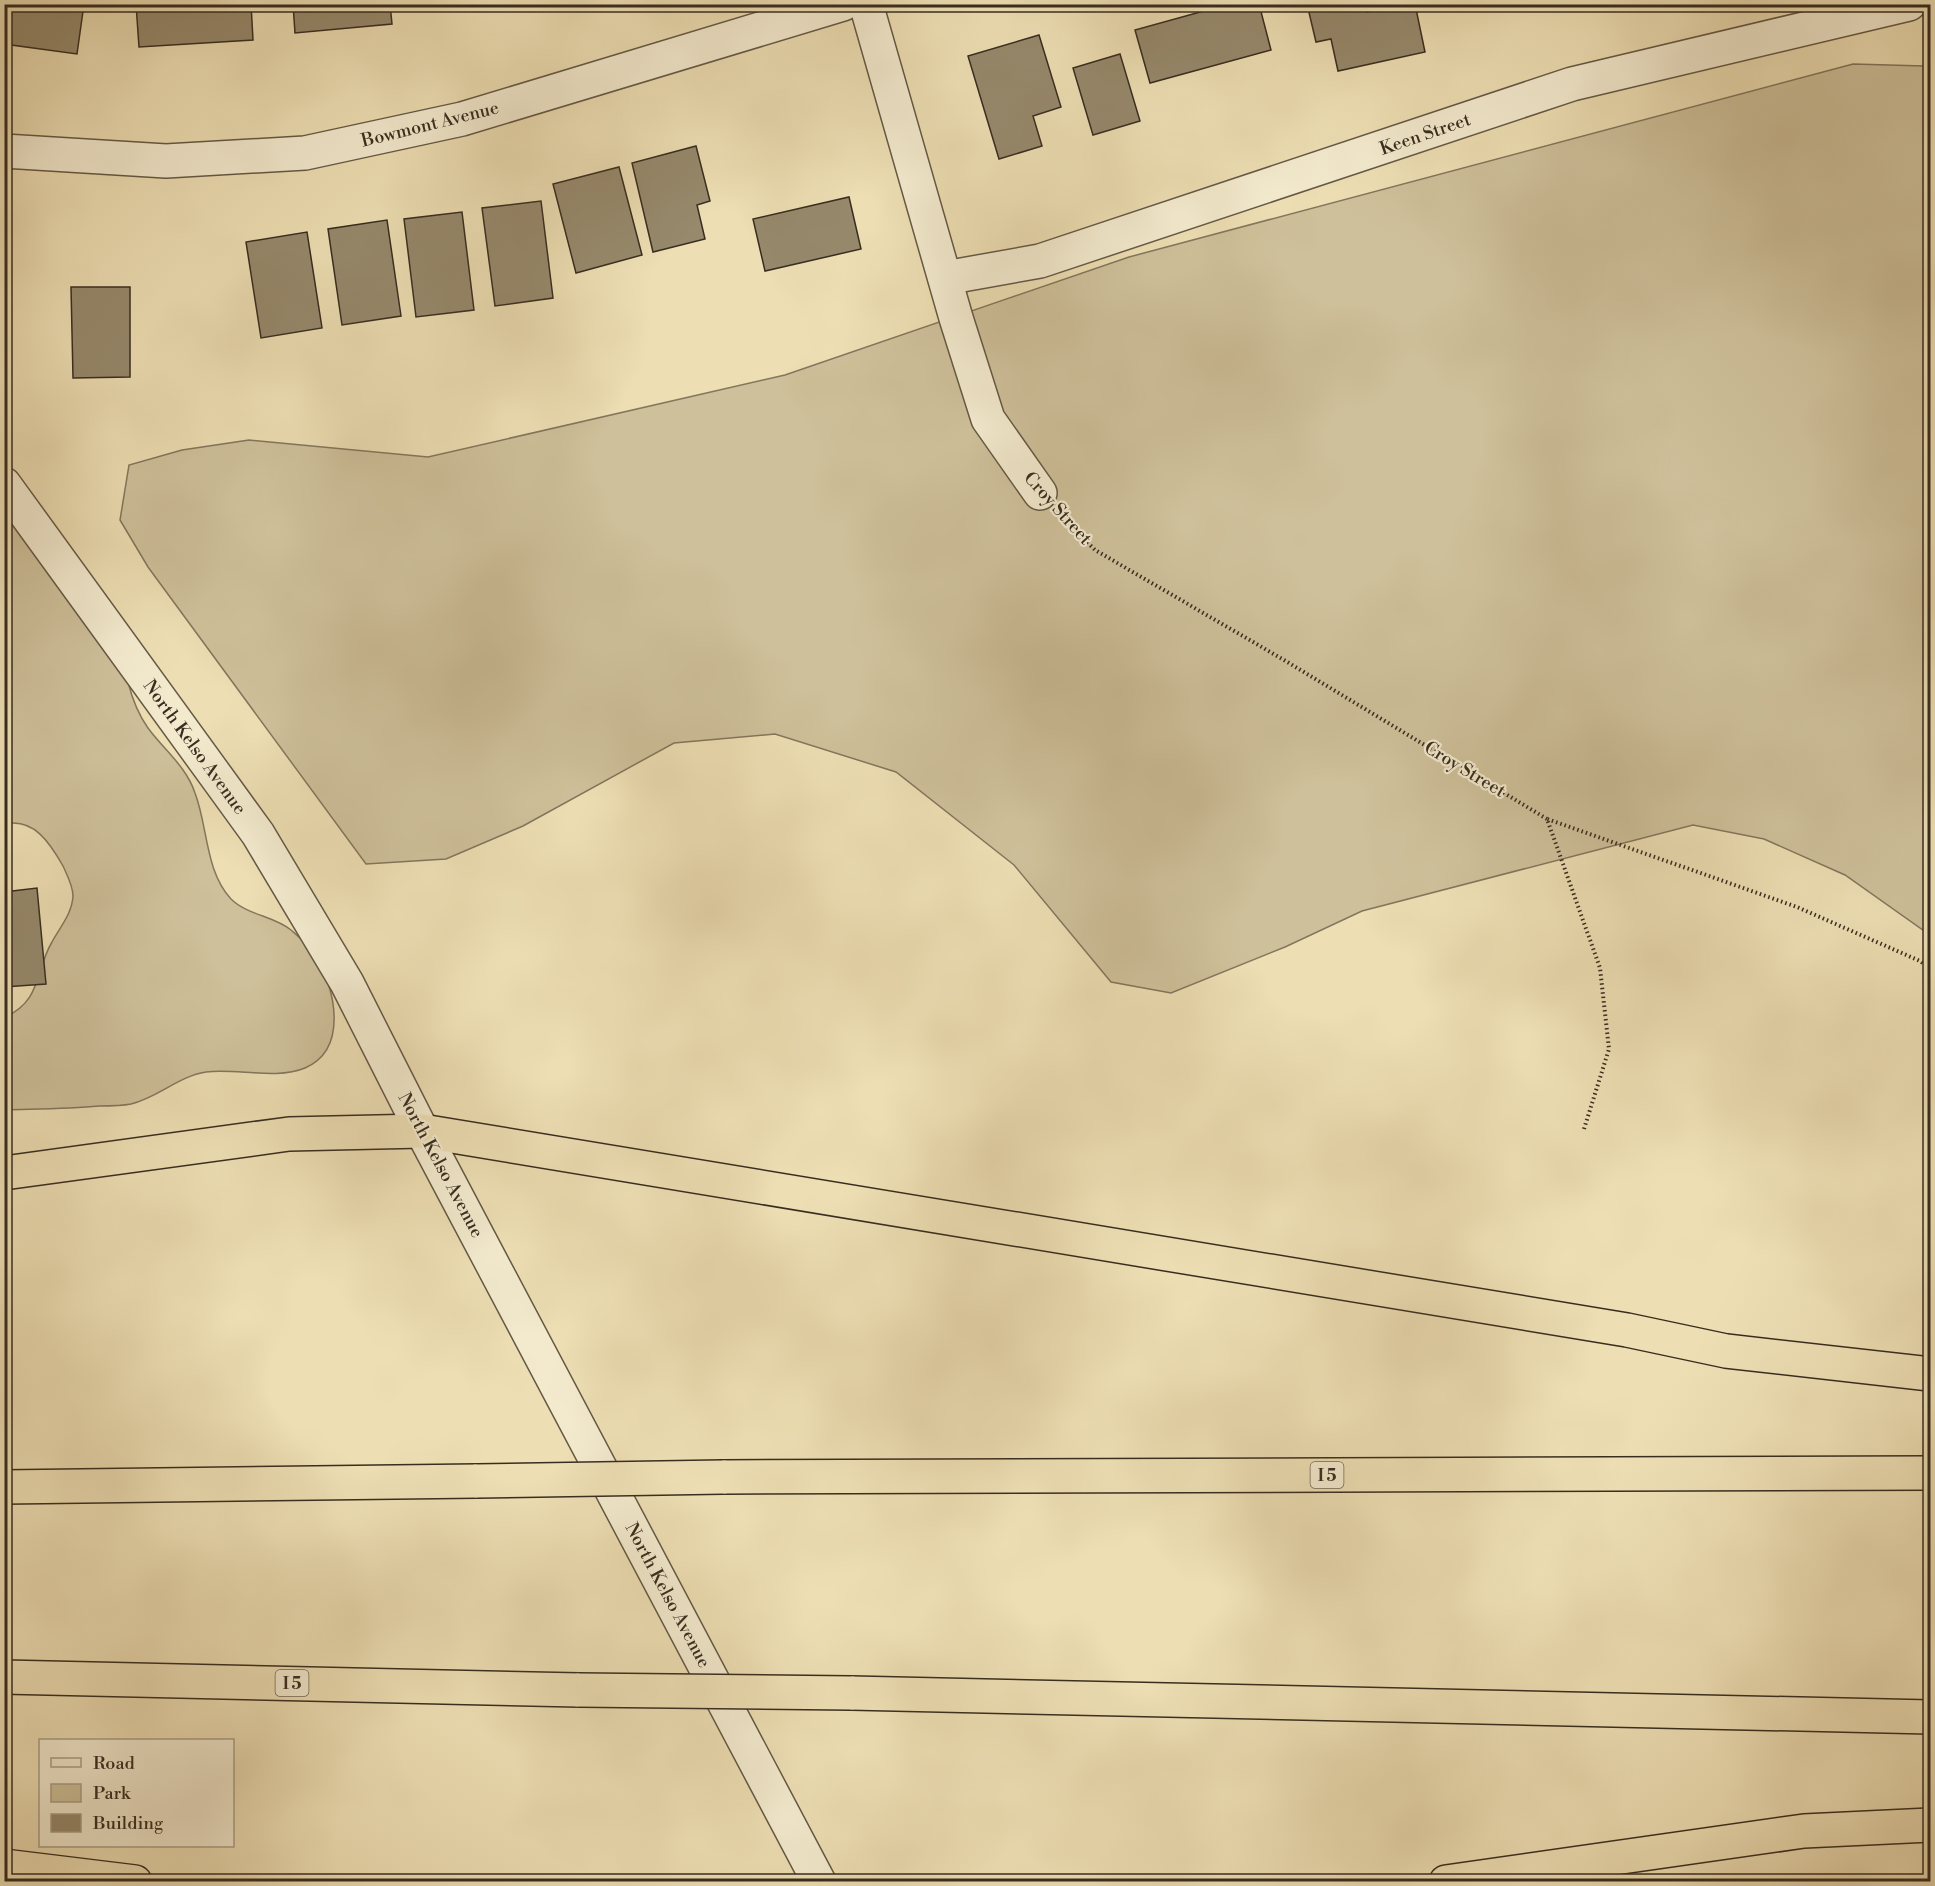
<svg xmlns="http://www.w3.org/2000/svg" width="1935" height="1886" viewBox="0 0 1935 1886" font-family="'Libre Bodoni',serif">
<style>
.green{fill:#cec09a;stroke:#83765d;stroke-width:1.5}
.building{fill:#96896c;stroke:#382d20;stroke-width:1.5}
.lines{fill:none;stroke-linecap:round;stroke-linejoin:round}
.minor-casing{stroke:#655945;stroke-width:36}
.highway-casing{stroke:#382d20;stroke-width:36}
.path{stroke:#382d20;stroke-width:4;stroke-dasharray:1.5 3;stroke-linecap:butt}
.minor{stroke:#f3eace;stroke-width:33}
.highway{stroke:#eddeb3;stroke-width:33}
.highway-bridge-casing{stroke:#382d20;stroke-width:36;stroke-linecap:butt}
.highway-bridge{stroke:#eddeb3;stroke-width:33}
.labels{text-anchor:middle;stroke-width:4.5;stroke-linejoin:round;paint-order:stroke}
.shield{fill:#f3eace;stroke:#706654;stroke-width:1.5}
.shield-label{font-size:16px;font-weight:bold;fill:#382d20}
.street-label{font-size:18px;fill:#382d20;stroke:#f3eace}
</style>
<rect width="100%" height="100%" fill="#eddeb3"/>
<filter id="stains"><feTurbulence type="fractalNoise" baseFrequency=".00333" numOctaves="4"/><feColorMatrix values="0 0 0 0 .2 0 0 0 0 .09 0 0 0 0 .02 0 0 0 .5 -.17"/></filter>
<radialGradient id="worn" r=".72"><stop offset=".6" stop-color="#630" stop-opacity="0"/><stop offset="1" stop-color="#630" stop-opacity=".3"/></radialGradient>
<g class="green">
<path d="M1853,64l71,2 6,4v865l-85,-60 -81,-36 -71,-14 -331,86 -77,36 -114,46 -60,-11 -97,-117 -118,-93 -121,-38 -101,9 -151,83 -77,33 -80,5 -218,-297 -28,-47 9,-55 53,-15 67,-10 179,17 357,-82 344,-118z"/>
<path d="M4,510l124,172c4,16 10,32 20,46 16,22 38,38 47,65 13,34 10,78 36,106 16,16 43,17 60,31 8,7 20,17 25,26 19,32 33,93 -11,112 -29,12 -69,0 -99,4 -27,4 -49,26 -75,32 -10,2 -21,2 -32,2 -31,3 -63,3 -94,4v-93c37,-16 30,-47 47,-75 8,-15 20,-28 21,-46 0,-10 -6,-21 -10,-30 -13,-23 -29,-48 -58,-42z"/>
</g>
<g class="building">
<path d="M6,4h78l-7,50 -73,-10z"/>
<path d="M136,4h115l2,36 -114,7z"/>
<path d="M293,4h97l2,20 -97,9z"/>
<path d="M1229,4h30l12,46 -121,33 -15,-53z"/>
<path d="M1307,4h59l1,8 33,-8h15l10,48 -87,19 -7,-32 -15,3z"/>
<path d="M1039,35l22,72 -28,9 9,30 -43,13 -31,-103z"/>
<path d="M1120,54l20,67 -47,14 -20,-67z"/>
<path d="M696,146l14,55 -13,4 8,34 -52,13 -21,-89z"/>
<path d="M619,167l23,88 -66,18 -23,-89z"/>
<path d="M849,197l12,52 -96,22 -12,-52z"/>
<path d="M541,201l12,97 -58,8 -13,-98z"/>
<path d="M462,212l12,98 -58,7 -12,-98z"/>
<path d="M387,220l14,96 -59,9 -14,-96z"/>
<path d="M307,232l15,96 -61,10 -15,-96z"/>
<path d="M71,287h59v90l-57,1z"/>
<path d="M37,888l9,96 -42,3v-95z"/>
</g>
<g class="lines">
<g class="minor-casing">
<g id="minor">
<path d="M866,4l90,314 32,101 52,74"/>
<path d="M4,151l162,10 139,-8 157,-34 381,-115"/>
<path d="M945,278l95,-17 532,-177 337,-80"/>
<path d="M4,484l254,350 89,149 75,148 397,751"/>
</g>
</g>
<g class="highway-casing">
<g id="highway">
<path d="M4,1173l285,-39 133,-3 1205,199 99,21 204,23"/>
<path d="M723,1477l1207,-4"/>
<path d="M4,1487l473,-6"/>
<path d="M4,1677l575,13"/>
<path d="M851,1693l1079,24"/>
<path d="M4,1866l131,16"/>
<path d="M1446,1882l358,-51 126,-6"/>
</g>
</g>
<g class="path">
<path d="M1065,520l30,30 189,110 263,159"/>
<path d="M1584,1129l25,-80 -9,-81 -53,-149 250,88 123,54 10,8"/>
</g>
<use href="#minor" class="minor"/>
<use href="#highway" class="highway"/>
<g class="highway-bridge-casing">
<g id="highway-bridge">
<path d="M477,1481l246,-4"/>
<path d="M579,1690l272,3"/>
</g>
</g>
<use href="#highway-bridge" class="highway-bridge"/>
</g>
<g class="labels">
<g class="shield">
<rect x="1310.5" y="1462" width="33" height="26" rx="4.5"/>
<rect x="275.5" y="1670" width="33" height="26" rx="4.5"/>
</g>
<g class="shield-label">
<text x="1327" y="1481">I 5</text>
<text x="292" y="1689">I 5</text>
</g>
<g class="street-label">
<text transform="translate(430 124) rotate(-14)" y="6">Bowmont Avenue</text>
<text transform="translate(1425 134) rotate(-19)" y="6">Keen Street</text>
<text transform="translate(1058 508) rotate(48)" y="6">Croy Street</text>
<text transform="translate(195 747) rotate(54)" y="6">North Kelso Avenue</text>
<text transform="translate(1465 769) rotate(31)" y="6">Croy Street</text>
<text transform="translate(441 1165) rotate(62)" y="6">North Kelso Avenue</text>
<text transform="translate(668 1595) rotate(62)" y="6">North Kelso Avenue</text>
</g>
</g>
<rect width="1935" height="1886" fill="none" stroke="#eddeb3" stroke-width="24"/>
<rect x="6" y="6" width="1923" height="1874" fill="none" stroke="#382d20" stroke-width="3"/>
<rect x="12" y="12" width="1911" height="1862" fill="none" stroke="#382d20" stroke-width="1.5"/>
<rect x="39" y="1739" width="195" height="108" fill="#f3eace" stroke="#a89e88" stroke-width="1.5"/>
<rect x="51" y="1758" width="30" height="9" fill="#f3eace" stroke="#a89e88" stroke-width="1.5"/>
<text x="93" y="1769" font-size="18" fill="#382d20">Road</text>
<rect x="51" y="1784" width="30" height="18" fill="#cec09a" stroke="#a89e88" stroke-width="1.5"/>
<text x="93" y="1799" font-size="18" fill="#382d20">Park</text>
<rect x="51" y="1814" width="30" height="18" fill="#96896c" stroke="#a89e88" stroke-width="1.5"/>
<text x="93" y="1829" font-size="18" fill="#382d20">Building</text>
<rect width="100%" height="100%" filter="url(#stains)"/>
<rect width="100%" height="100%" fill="url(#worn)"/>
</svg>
